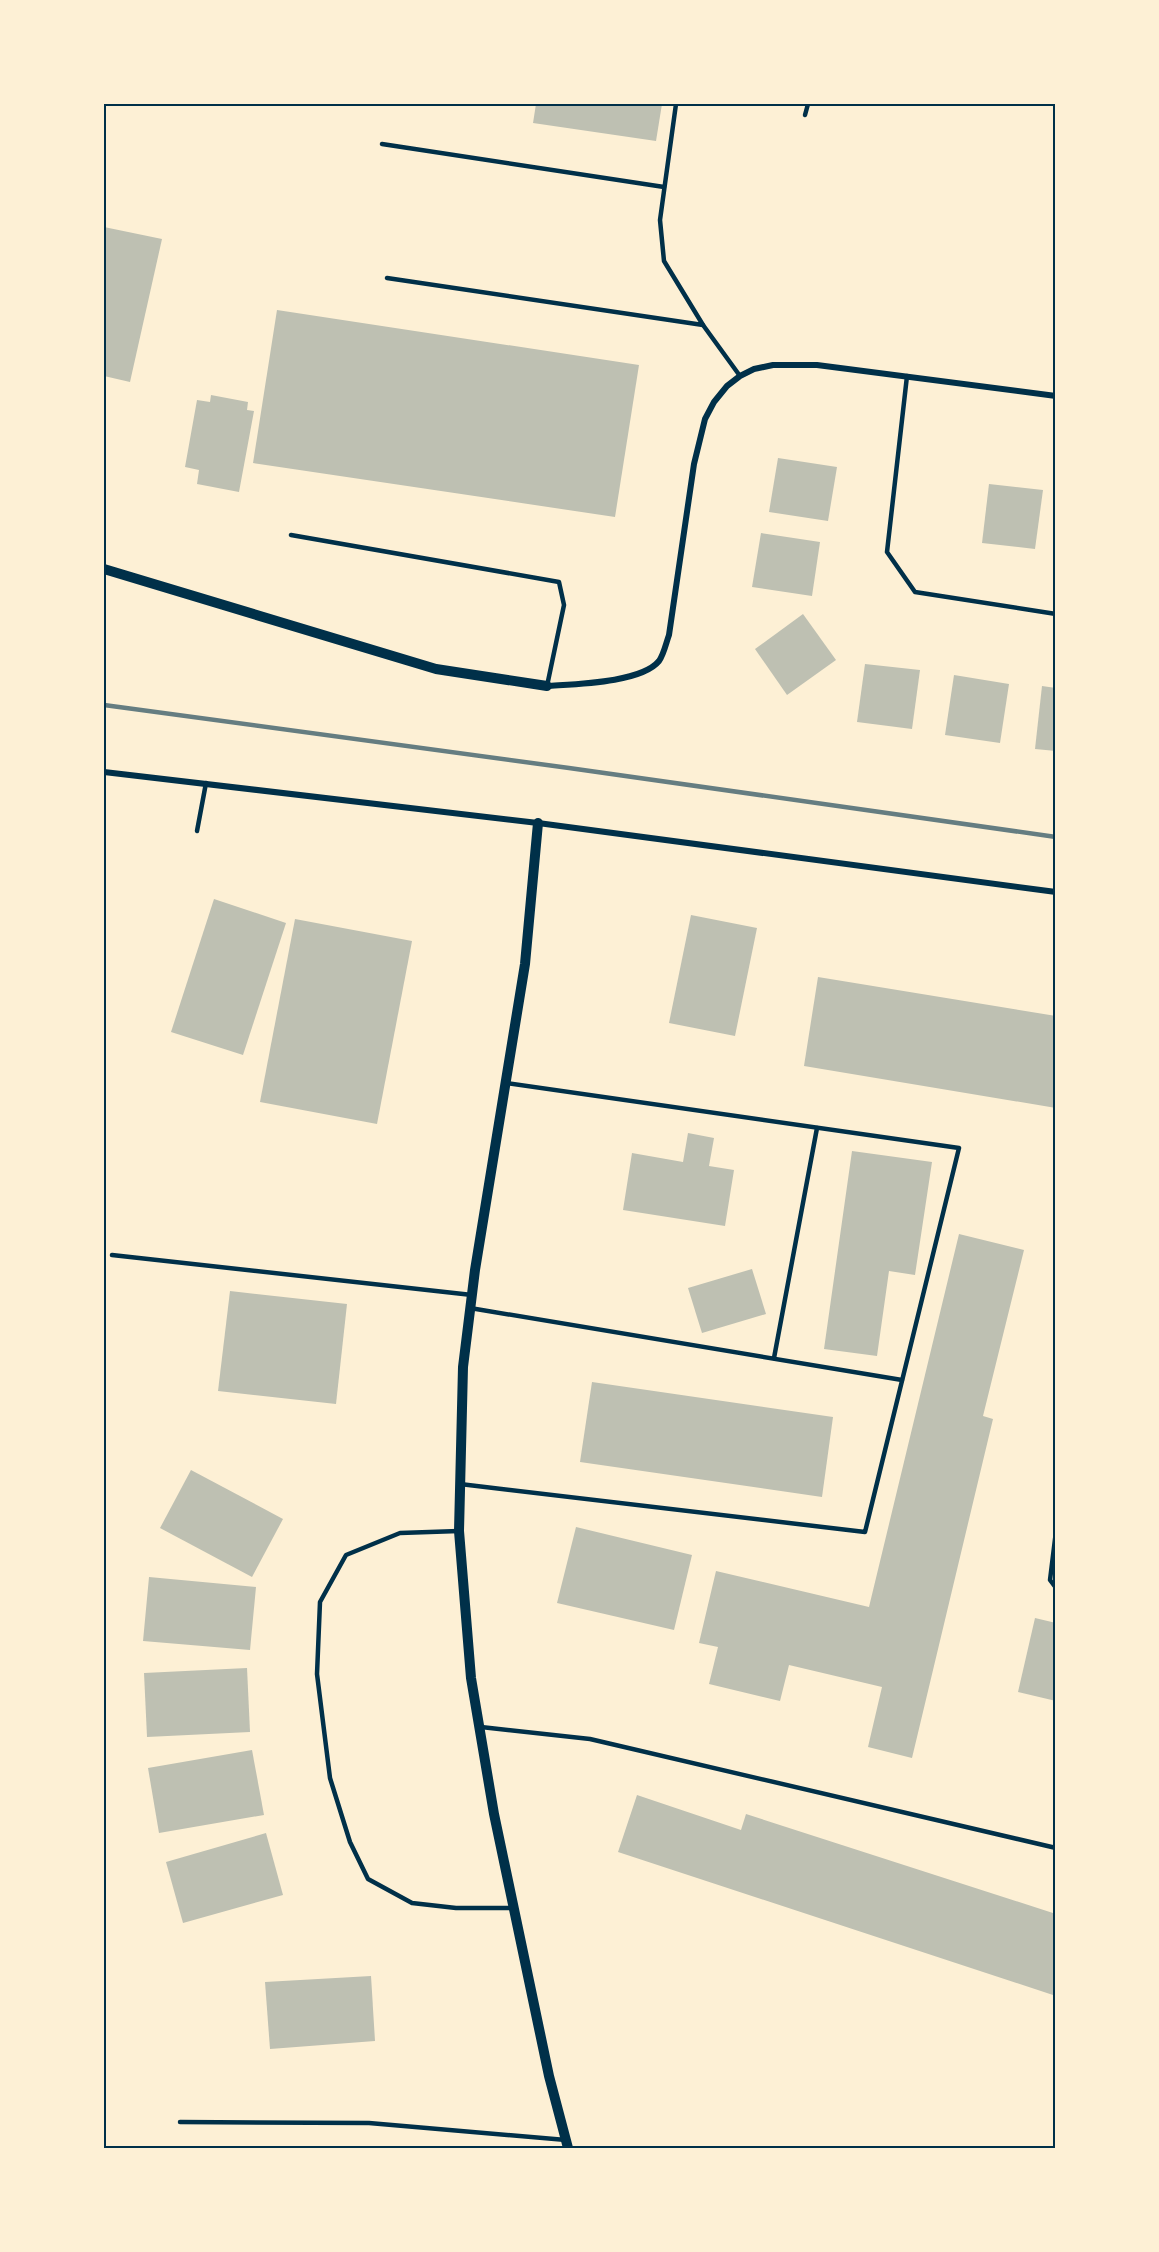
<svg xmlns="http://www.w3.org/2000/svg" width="1159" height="2252" viewBox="0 0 1159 2252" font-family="'Noto Sans',sans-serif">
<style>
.building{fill:#bec0b2}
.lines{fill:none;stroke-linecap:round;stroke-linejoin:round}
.service{stroke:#003049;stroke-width:4.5}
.minor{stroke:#003049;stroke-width:6}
.tertiary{stroke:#003049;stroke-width:10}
.rail{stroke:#657d81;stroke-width:4.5}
.neatline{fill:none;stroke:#003049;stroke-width:2}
</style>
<rect width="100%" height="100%" fill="#fdf0d5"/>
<g class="building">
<path d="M536,104h126l-6,37 -123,-18z"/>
<path d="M104,227l58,12 -32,143 -26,-6z"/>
<path d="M277,310l362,55 -24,152 -362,-54z"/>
<path d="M211,395l37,7 -1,8 7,1 -15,81 -42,-8 2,-14 -14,-3 12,-67 13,2z"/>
<path d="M778,458l59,9 -9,54 -59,-9z"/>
<path d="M989,484l54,6 -8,59 -53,-6z"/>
<path d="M761,533l59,9 -8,54 -60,-9z"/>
<path d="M803,614l33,46 -49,35 -32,-46z"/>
<path d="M865,664l55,6 -8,59 -55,-7z"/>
<path d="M954,675l55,9 -9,59 -55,-8z"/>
<path d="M1042,686l14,2v63l-21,-2z"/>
<path d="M214,899l72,24 -43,132 -72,-23z"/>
<path d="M691,915l66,13 -22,108 -66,-13z"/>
<path d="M295,919l117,22 -35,183 -117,-22z"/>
<path d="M818,977l238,39v92l-252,-42z"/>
<path d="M688,1133l26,5 -5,28 25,4 -9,56 -102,-16 9,-57 51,9z"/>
<path d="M852,1151l80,11 -17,113 -26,-4 -12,85 -53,-7z"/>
<path d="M959,1234l65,16 -41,166 10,3 -81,339 -44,-11 14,-60 -93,-22 -9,36 -71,-17 9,-37 -19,-4 17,-72 153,36z"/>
<path d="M752,1269l14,45 -64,19 -14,-45z"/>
<path d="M230,1291l117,13 -11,100 -118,-13z"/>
<path d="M592,1382l241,35 -11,80 -242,-35z"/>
<path d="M191,1470l92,49 -31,58 -92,-49z"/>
<path d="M576,1527l116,28 -18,75 -117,-27z"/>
<path d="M149,1577l107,10 -6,63 -107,-9z"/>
<path d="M1035,1618l21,5v78l-38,-9z"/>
<path d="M247,1668l3,64 -103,5 -3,-64z"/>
<path d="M252,1750l12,65 -105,18 -11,-65z"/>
<path d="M637,1795l104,35 5,-16 310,100v82l-438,-144z"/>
<path d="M266,1833l17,62 -100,28 -17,-61z"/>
<path d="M371,1976l4,65 -105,8 -5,-67z"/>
</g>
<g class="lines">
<g class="service">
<path d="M676,104l-16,116 4,41 39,64 37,51"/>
<path d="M805,115l3,-11"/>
<path d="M382,144l282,43"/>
<path d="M387,278l316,47"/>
<path d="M907,376l-20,176 28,40 141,22"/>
<path d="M291,535l268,47 5,23 -17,81"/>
<path d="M197,831l9,-48"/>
<path d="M112,1255l360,40"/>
<path d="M470,1308l432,72"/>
<path d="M774,1358l43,-230"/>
<path d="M460,1484l405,48 94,-384 -453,-65"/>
<path d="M1056,1485v7"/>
<path d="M459,1531l-59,2 -54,22 -26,47 -3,72 13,104 20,64 18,37 44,24 44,5h58"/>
<path d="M1056,1531l-6,49 6,8"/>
<path d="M481,1727l109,12 466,109"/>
<path d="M180,2122l189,1 197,17"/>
</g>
<g class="minor">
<path d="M547,686c27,-2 94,-3 112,-25 5,-7 7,-18 10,-26l25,-171 11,-45 9,-17 13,-16 13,-10 14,-7 19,-4h44l239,31"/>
<path d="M104,772l434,51 518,69"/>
</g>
<g class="tertiary">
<path d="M104,569l332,100 111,17"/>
<path d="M538,823l-13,141 -50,306 -12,97 -4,164 12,147 23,136 55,262 19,72"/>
</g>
<path class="rail" d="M104,705l465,63 487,69"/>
</g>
<rect width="1159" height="2252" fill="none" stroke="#fdf0d5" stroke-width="210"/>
<rect x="105" y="105" width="949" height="2042" class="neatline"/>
</svg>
